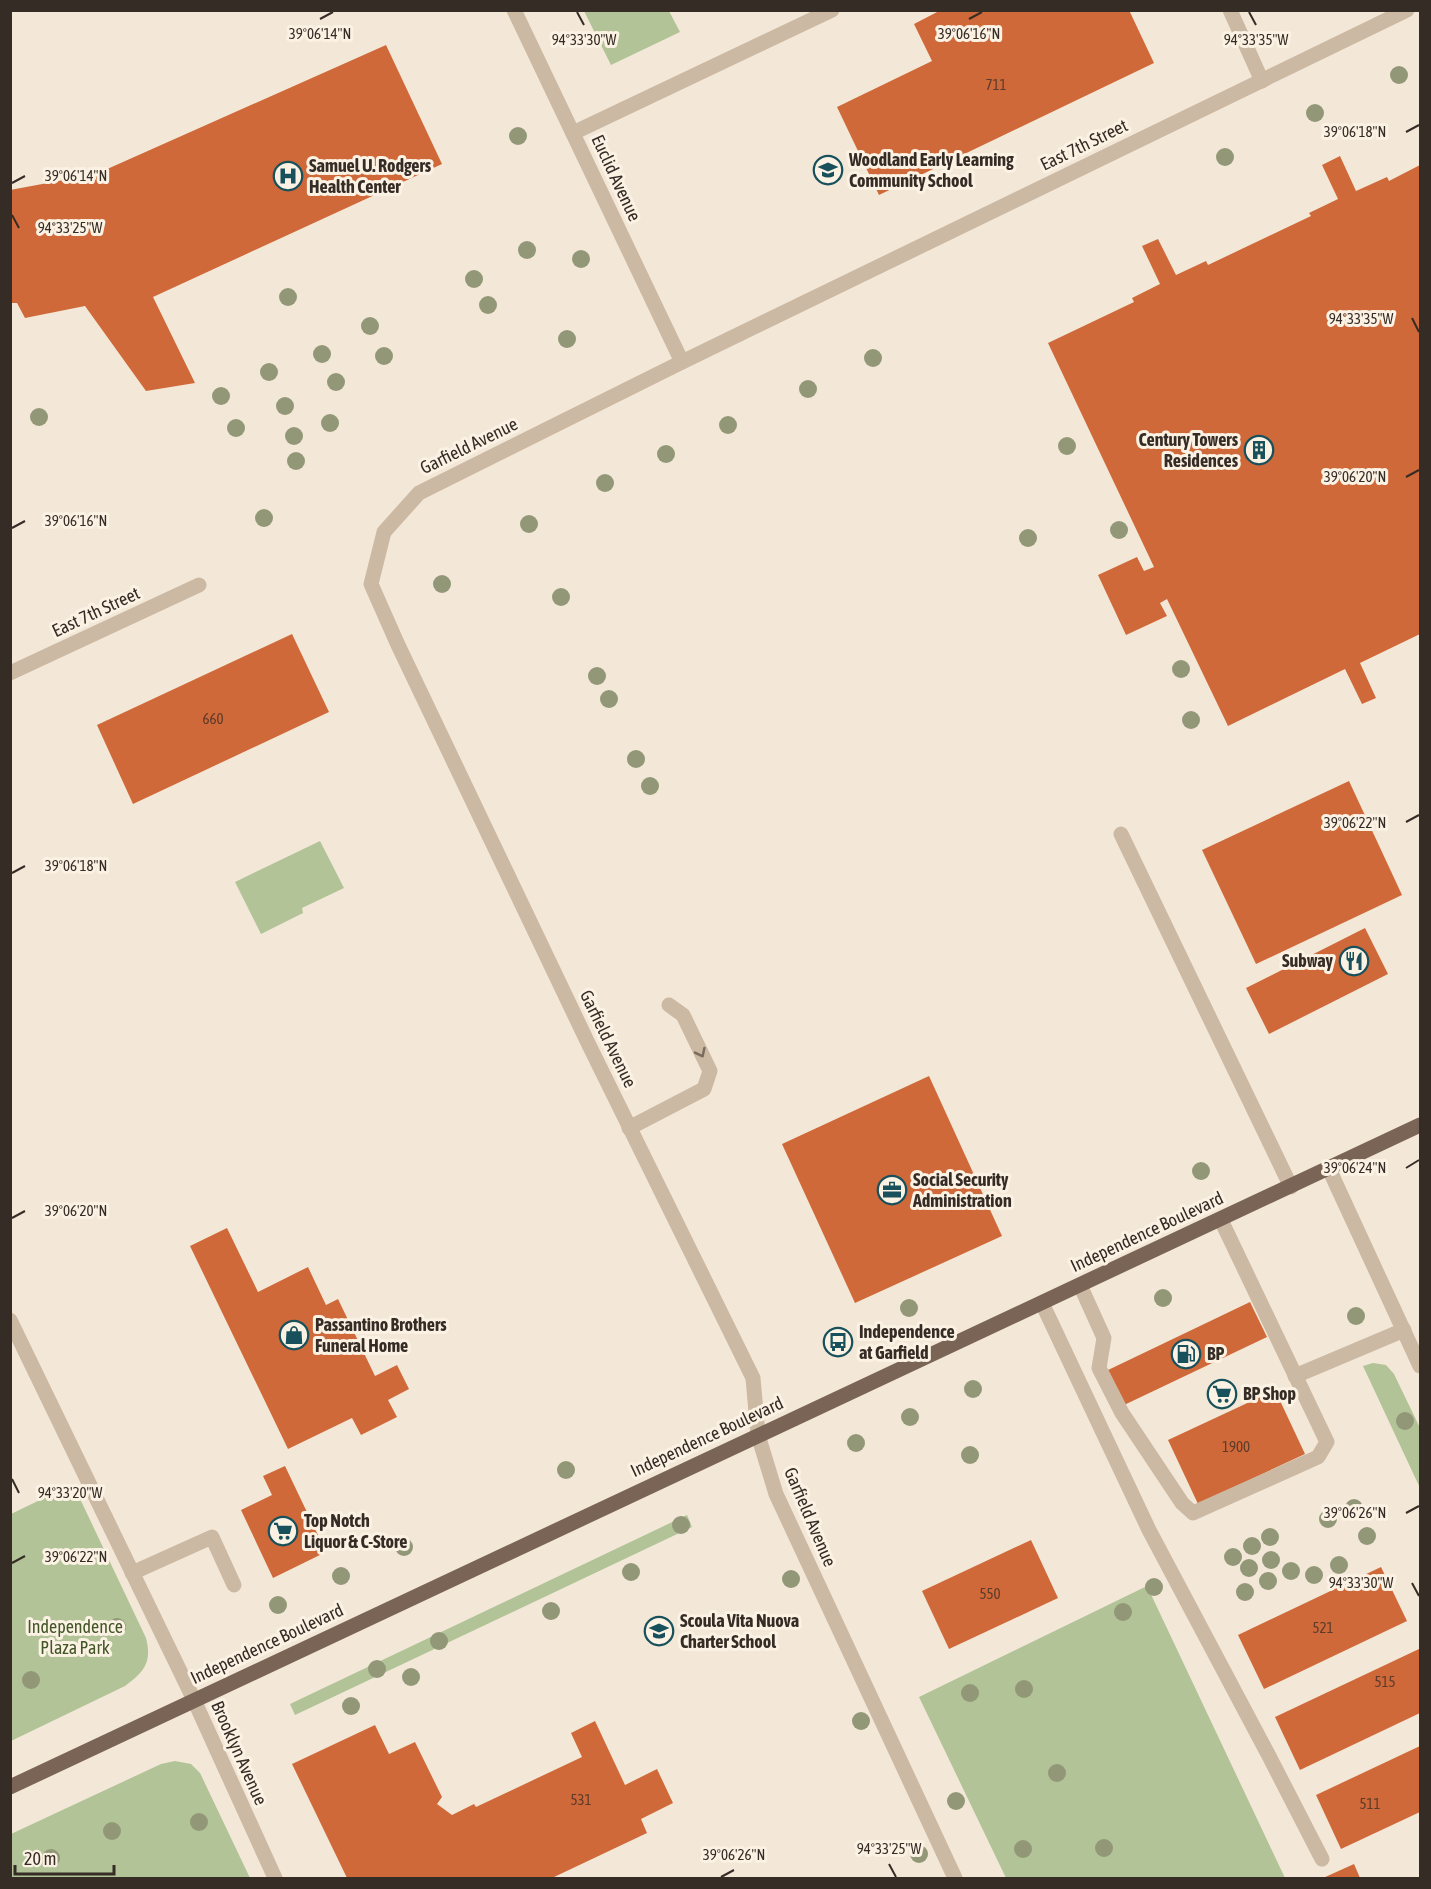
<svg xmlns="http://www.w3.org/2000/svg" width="1431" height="1889" viewBox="0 0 1431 1889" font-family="'Asap Condensed',sans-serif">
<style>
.green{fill:#b1c397}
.building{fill:#d06939}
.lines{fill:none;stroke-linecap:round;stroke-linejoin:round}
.service{stroke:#ccb9a3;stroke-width:15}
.minor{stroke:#ccb9a3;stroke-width:15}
.tertiary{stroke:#ccb9a3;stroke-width:15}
.primary{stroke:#7a6455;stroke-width:15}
.tree{fill:#929877}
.oneway{stroke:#7a6b5e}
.ticks{fill:none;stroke:#362c26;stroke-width:2}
.labels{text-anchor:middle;stroke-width:6;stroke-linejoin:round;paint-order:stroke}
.number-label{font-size:15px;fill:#5c3b2b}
.street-label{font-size:18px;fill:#362c26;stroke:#fbf2e4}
.poi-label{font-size:18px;font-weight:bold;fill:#362c26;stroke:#fbf2e4;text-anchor:start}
.park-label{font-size:18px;fill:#425627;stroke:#fbf2e4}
.ticks-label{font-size:15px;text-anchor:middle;fill:#362c26;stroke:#fbf2e4;stroke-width:6;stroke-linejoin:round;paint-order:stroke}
</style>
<rect width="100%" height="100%" fill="#f3e8d8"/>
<g class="green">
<path d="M584,11h85l11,21 -69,33z"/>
<path d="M320,841l24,47 -42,20 1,5 -42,21 -26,-52z"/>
<path d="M1373,1363l13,2 8,9 26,54v60l-57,-122z"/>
<path d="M73,1484l73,154c6,24 -1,33 -21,48l-114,55v-227z"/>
<path d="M687,1515l5,12 -397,188 -5,-11z"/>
<path d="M1147,1586l138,292h-279l-87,-181z"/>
<path d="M175,1761l16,3 9,9 50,105h-239v-44l150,-70z"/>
</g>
<g class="building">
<path d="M941,10h188l25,53 -275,132 -42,-88 95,-46 -18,-37z"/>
<path d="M386,45l56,119 -289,133 42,86 -49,8 -61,-85 -60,12 -8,-15h-7v-113l86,-16z"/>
<path d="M1340,156l16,35 31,-14 2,4 31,-16v469l-60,29 16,35 -14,6 -17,-35 -117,57 -61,-127 -7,4 7,13 -41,19 -28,-60 39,-18 7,14 10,-4 -106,-224 86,-41 -2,-4 28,-14 -18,-38 16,-7 18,36 30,-14 2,4 103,-49 -2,-3 29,-14 -16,-34z"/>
<path d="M292,634l37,78 -196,92 -36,-79z"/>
<path d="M1349,781l53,114 -146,69 -54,-114z"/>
<path d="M1365,928l23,46 -119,60 -23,-46z"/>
<path d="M929,1076l73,160 -147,67 -73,-159z"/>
<path d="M227,1228l31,64 50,-25 18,38 12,-6 37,77 22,-11 12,24 -21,11 9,17 -36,18 -9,-17 -64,31 -98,-203z"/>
<path d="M1250,1302l17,35 -145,69 -16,-35z"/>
<path d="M1275,1390l30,64 -107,50 -30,-64z"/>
<path d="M285,1466l41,86 -53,26 -32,-68 31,-15 -9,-19z"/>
<path d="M1031,1540l27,58 -109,51 -27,-58z"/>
<path d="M1381,1567l26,54 -143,68 -26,-54z"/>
<path d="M1419,1649l1,64 -120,57 -25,-53z"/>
<path d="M595,1721l30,64 32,-16 16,34 -32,16 6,14 -95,45h-205l-55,-114 83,-39 14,29 26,-12 27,55 -5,7 15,11 22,-11 2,3 106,-50 -11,-24z"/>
<path d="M1420,1746v66l-79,37 -25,-54z"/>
<path d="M1354,1864l6,14h-37z"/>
</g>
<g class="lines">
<g class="service">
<path d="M1230,10l32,71"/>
<path d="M573,133l259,-123"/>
<path d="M1121,834l170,353"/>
<path d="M629,1128l75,-39 6,-18 -27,-56 -14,-10"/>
<path d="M1080,1285l24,53 -5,30 23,45 60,90 11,10 125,-56 9,-15 -106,-222"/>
<path d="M1042,1303l107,227 120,226 53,103"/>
<path d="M1295,1376l109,-46"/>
<path d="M132,1573l80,-36 22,48"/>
</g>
<g class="minor">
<path d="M514,10l168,352"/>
<path d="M10,673l189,-88"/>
<path d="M194,1700l81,178"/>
<path d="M955,1878l-179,-384 -18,-59 -5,-57 -165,-335 -190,-398 -27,-61 13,-52 35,-39 263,-131 725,-352"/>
</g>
<g class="tertiary">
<path d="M1329,1169l91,197"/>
<path d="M10,1320l184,380"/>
</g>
<path class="primary" d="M10,1787l1410,-662"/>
</g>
<g class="tree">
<circle cx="1399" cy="75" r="9"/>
<circle cx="1315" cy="113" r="9"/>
<circle cx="518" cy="136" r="9"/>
<circle cx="1225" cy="157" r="9"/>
<circle cx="527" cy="250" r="9"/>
<circle cx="581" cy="259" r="9"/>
<circle cx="474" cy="279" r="9"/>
<circle cx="288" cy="297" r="9"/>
<circle cx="488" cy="305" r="9"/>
<circle cx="370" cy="326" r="9"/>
<circle cx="567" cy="339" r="9"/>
<circle cx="322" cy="354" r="9"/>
<circle cx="384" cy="356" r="9"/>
<circle cx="873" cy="358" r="9"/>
<circle cx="269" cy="372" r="9"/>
<circle cx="336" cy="382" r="9"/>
<circle cx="808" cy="389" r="9"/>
<circle cx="221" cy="396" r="9"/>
<circle cx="285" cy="406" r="9"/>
<circle cx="39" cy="417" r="9"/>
<circle cx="330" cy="423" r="9"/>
<circle cx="728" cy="425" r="9"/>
<circle cx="236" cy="428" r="9"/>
<circle cx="294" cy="436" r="9"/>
<circle cx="1067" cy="446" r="9"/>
<circle cx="666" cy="454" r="9"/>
<circle cx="296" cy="461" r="9"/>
<circle cx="605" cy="483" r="9"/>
<circle cx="264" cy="518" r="9"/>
<circle cx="529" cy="524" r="9"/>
<circle cx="1119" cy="530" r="9"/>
<circle cx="1028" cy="538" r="9"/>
<circle cx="442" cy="584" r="9"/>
<circle cx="561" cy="597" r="9"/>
<circle cx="1181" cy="669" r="9"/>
<circle cx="597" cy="676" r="9"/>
<circle cx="609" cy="699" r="9"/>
<circle cx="1191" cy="720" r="9"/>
<circle cx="636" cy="759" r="9"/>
<circle cx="650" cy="786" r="9"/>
<circle cx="1201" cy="1171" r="9"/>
<circle cx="1163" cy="1298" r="9"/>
<circle cx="909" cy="1308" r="9"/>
<circle cx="1356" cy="1316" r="9"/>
<circle cx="842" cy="1339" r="9"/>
<circle cx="973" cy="1389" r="9"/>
<circle cx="910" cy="1417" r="9"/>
<circle cx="1405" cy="1421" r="9"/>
<circle cx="856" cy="1443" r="9"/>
<circle cx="970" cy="1455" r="9"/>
<circle cx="566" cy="1470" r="9"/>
<circle cx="1354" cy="1508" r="9"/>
<circle cx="1328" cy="1519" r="9"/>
<circle cx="681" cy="1525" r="9"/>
<circle cx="1367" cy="1536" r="9"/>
<circle cx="1270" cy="1537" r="9"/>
<circle cx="1252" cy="1546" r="9"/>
<circle cx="404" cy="1547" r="9"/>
<circle cx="1233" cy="1557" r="9"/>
<circle cx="1271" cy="1560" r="9"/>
<circle cx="1339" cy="1565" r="9"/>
<circle cx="1249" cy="1568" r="9"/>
<circle cx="1291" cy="1571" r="9"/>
<circle cx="631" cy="1572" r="9"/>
<circle cx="1314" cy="1575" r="9"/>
<circle cx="341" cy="1576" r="9"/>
<circle cx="791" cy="1579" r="9"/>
<circle cx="1268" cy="1581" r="9"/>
<circle cx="1154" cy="1587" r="9"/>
<circle cx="1245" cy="1592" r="9"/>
<circle cx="278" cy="1605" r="9"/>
<circle cx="551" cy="1611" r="9"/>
<circle cx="1123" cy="1612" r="9"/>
<circle cx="117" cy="1627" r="9"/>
<circle cx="439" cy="1641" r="9"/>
<circle cx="377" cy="1669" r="9"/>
<circle cx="411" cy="1677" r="9"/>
<circle cx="31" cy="1680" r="9"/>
<circle cx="1024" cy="1689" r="9"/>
<circle cx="970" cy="1693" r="9"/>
<circle cx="351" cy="1706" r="9"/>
<circle cx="861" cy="1721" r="9"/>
<circle cx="1057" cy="1773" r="9"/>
<circle cx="956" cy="1801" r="9"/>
<circle cx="199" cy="1822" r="9"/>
<circle cx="112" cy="1831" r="9"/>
<circle cx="1104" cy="1848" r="9"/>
<circle cx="1023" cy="1849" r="9"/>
<circle cx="919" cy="1854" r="9"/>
<circle cx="51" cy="1858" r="9"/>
</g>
<defs><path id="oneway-chevron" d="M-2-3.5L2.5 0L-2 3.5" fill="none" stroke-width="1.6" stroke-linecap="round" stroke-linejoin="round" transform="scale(1.5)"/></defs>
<use class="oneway" href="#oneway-chevron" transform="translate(701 1053) rotate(64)"/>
<path class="ticks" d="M577,12l7,13M1249,12l7,13M320,19l13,-7M969,19l13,-7M1406,132l13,-7M12,183l13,-7M12,215l7,13M1412,318l7,14M1406,477l13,-7M12,528l13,-7M1406,822l13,-7M12,873l13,-7M1406,1168l13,-8M12,1218l13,-7M12,1479l7,14M1406,1513l13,-7M12,1563l13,-7M1412,1583l7,13M889,1864l7,13M721,1877l13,-7"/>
<defs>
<g id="school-ring" transform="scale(1.5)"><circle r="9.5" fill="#fbf2e4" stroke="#18515b" stroke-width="1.5"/><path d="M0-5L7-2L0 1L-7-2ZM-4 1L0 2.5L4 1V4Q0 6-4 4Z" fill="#18515b"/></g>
<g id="hospital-ring" transform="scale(1.5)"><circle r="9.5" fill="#fbf2e4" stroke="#18515b" stroke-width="1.5"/><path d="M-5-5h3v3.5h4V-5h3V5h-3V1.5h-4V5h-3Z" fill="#18515b"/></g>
<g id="building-ring" transform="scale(1.5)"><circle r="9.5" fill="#fbf2e4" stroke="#18515b" stroke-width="1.5"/><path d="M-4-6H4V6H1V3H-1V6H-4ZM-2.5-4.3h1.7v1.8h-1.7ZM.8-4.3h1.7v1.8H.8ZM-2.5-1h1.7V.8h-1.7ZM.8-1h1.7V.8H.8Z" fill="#18515b"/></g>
<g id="restaurant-ring" transform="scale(1.5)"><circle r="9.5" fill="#fbf2e4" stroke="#18515b" stroke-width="1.5"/><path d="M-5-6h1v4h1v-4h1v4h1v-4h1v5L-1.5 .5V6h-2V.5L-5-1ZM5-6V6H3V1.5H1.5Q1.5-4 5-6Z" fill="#18515b"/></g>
<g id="office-ring" transform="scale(1.5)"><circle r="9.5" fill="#fbf2e4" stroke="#18515b" stroke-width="1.5"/><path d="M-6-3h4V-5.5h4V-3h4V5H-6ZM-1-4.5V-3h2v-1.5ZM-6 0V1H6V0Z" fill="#18515b"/></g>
<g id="shop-ring" transform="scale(1.5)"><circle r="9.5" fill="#fbf2e4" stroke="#18515b" stroke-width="1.5"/><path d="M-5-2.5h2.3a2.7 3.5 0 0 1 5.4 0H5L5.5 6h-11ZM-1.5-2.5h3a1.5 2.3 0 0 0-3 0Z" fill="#18515b"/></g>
<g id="bus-ring" transform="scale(1.5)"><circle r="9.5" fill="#fbf2e4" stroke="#18515b" stroke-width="1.5"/><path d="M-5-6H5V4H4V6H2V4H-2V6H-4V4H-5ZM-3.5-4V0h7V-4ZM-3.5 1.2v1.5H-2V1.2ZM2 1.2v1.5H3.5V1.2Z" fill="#18515b"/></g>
<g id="fuel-ring" transform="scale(1.5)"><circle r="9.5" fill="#fbf2e4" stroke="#18515b" stroke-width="1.5"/><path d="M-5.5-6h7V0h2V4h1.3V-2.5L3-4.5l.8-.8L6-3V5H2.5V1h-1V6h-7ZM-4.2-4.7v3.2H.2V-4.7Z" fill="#18515b"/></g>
<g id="supermarket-ring" transform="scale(1.5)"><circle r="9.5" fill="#fbf2e4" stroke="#18515b" stroke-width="1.5"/><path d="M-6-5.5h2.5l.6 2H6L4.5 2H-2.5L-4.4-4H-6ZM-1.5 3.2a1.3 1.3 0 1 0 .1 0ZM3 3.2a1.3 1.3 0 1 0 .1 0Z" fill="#18515b"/></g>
</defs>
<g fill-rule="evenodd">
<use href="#school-ring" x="828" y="170"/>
<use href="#hospital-ring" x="288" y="176"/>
<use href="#building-ring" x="1259" y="450"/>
<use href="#restaurant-ring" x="1354" y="961"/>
<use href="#office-ring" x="892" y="1190"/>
<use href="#shop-ring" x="294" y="1335"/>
<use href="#bus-ring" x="838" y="1342"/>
<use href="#fuel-ring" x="1186" y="1354"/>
<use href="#supermarket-ring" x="1222" y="1394"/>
<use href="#supermarket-ring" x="283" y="1531"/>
<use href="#school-ring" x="659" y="1631"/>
</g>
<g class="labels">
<g class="number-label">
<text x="996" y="90">711</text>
<text x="213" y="724">660</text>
<text x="1236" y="1452">1900</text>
<text x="990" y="1599">550</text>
<text x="1323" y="1633">521</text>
<text x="1385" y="1687">515</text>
<text x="581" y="1805">531</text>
<text x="1370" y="1809">511</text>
</g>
<g class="street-label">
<text transform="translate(1084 145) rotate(-26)" y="6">East 7th Street</text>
<text transform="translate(616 178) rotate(65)" y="6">Euclid Avenue</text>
<text transform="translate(469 446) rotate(-26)" y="6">Garfield Avenue</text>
<text transform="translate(96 612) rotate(-25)" y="6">East 7th Street</text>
<text transform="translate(608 1039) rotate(64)" y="6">Garfield Avenue</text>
<text transform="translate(1147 1232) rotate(-25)" y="6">Independence Boulevard</text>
<text transform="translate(707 1437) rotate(-25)" y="6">Independence Boulevard</text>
<text transform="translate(810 1517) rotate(67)" y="6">Garfield Avenue</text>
<text transform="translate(267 1644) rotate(-25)" y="6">Independence Boulevard</text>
<text transform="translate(239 1753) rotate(66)" y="6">Brooklyn Avenue</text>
</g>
<g class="poi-label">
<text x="849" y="166">Woodland Early Learning<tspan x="849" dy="21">Community School</tspan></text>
<text x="309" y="172">Samuel U. Rodgers<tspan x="309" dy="21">Health Center</tspan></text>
<text x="1238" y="446" text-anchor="end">Century Towers<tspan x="1238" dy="21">Residences</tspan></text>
<text x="1333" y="967" text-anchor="end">Subway</text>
<text x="913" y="1186">Social Security<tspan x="913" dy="21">Administration</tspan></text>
<text x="315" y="1331">Passantino Brothers<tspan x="315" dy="21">Funeral Home</tspan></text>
<text x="859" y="1338">Independence<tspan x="859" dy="21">at Garfield</tspan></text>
<text x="1207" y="1360">BP</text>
<text x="1243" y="1400">BP Shop</text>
<text x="304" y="1527">Top Notch<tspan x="304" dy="21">Liquor &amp; C-Store</tspan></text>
<text x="680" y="1627">Scoula Vita Nuova<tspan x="680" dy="21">Charter School</tspan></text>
</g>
<g class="park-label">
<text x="75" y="1633">Independence<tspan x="75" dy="21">Plaza Park</tspan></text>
</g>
</g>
<g class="ticks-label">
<text x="320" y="39">39°06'14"N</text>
<text x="969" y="39">39°06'16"N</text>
<text x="584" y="45">94°33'30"W</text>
<text x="1256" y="45">94°33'35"W</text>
<text x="1355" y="137">39°06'18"N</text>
<text x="76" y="181">39°06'14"N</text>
<text x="70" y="233">94°33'25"W</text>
<text x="1361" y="324">94°33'35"W</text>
<text x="1355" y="482">39°06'20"N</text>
<text x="76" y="526">39°06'16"N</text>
<text x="1355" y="828">39°06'22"N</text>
<text x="76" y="871">39°06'18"N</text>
<text x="1355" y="1173">39°06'24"N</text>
<text x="76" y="1216">39°06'20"N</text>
<text x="70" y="1498">94°33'20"W</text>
<text x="1355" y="1518">39°06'26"N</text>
<text x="76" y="1562">39°06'22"N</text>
<text x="1361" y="1588">94°33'30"W</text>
<text x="889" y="1854">94°33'25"W</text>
<text x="734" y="1860">39°06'26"N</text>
</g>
<rect width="1431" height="1889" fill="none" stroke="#362c26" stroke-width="24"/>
<path d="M15 1865v9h99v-9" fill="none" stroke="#362c26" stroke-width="3"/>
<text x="24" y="1865" font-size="18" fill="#362c26" stroke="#fbf2e4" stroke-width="4.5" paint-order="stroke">20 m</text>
</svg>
